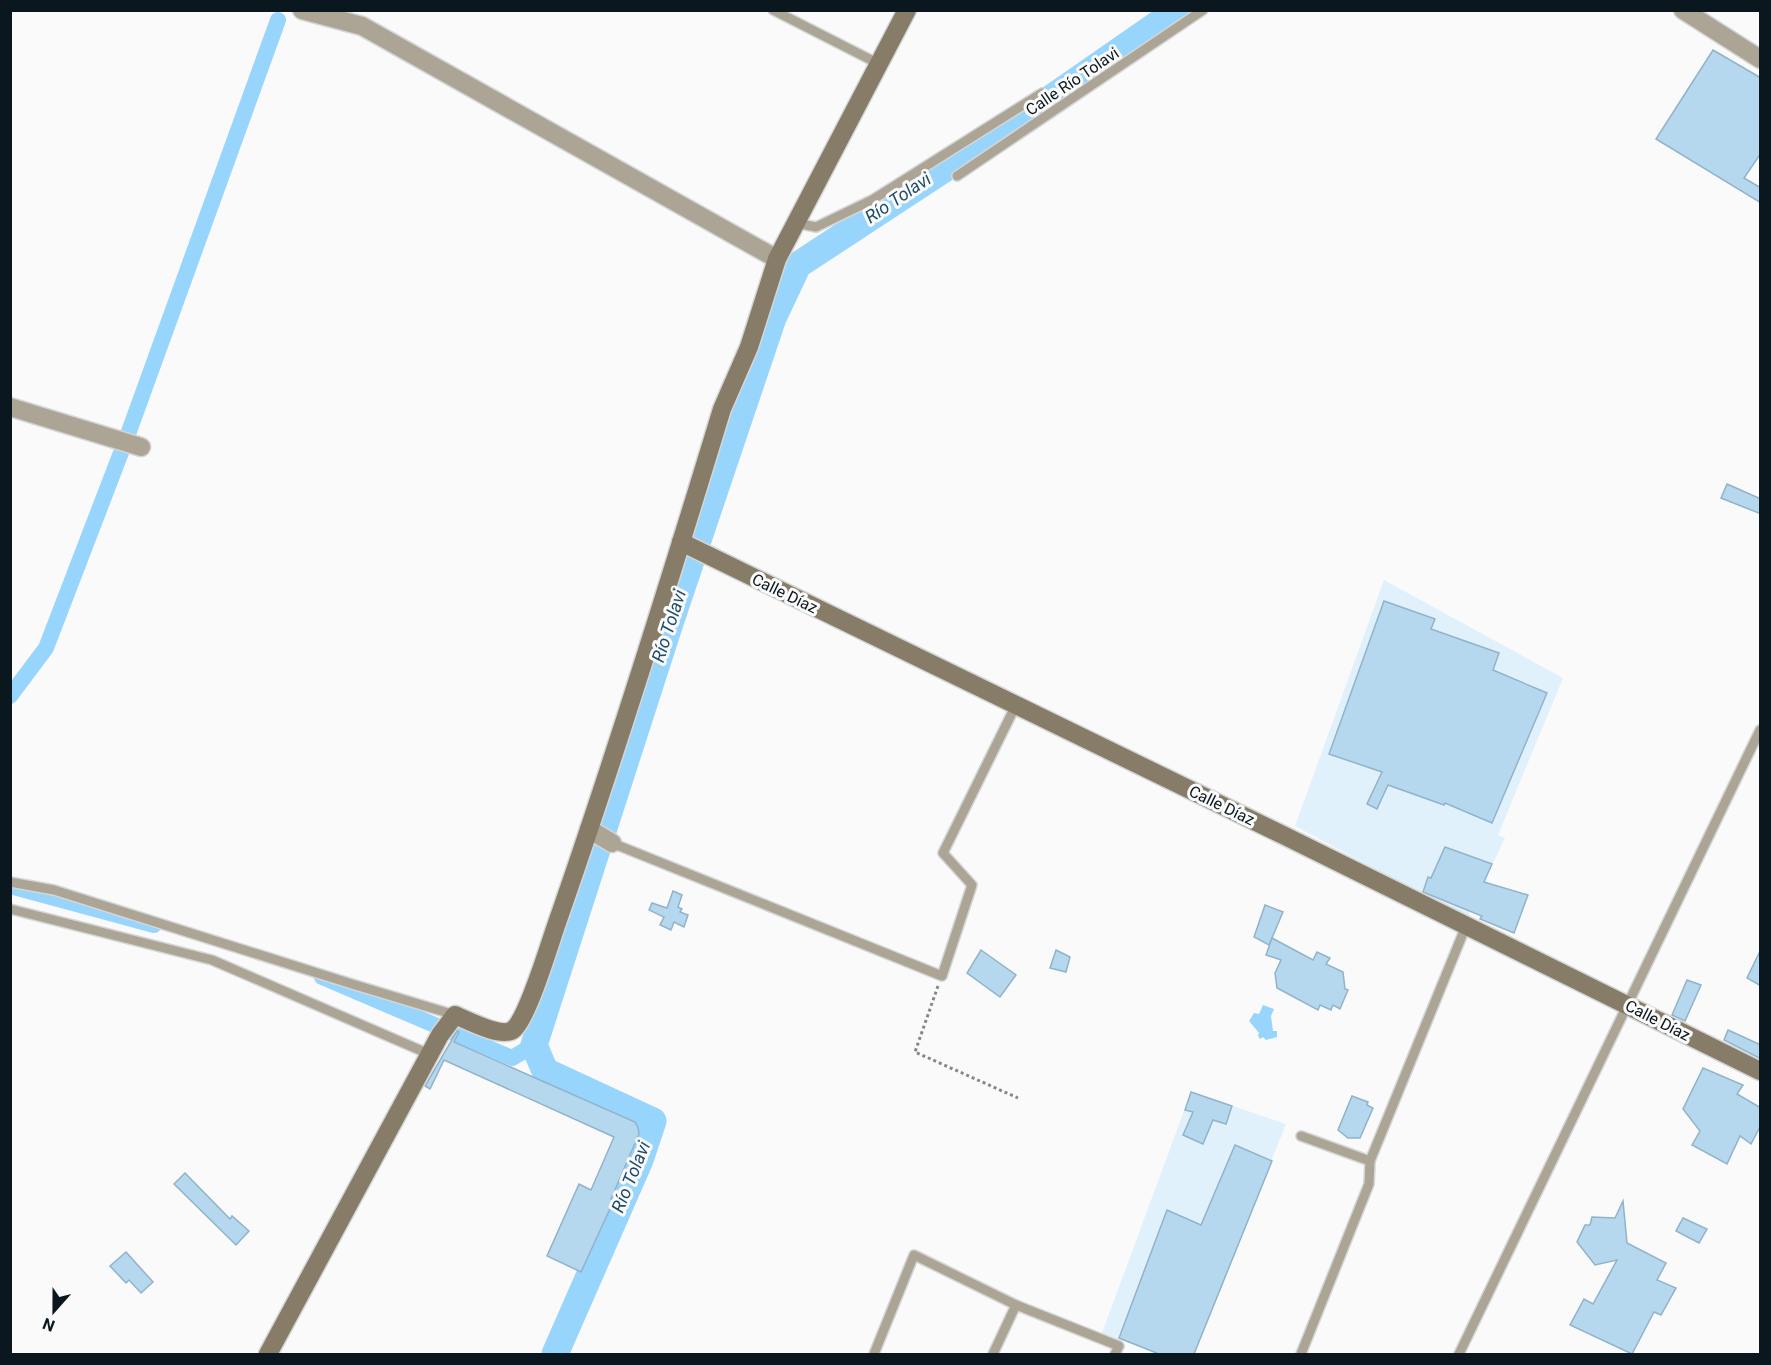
<svg xmlns="http://www.w3.org/2000/svg" width="1771" height="1365" viewBox="0 0 1771 1365" font-family="Roboto,sans-serif">
<style>
.built{fill:#e0f1fc}
.water{fill:#98d5fd}
.lines{fill:none;stroke-linecap:round;stroke-linejoin:round}
.canal{stroke:#98d5fd;stroke-width:16}
.river{stroke:#98d5fd;stroke-width:27}
.building{fill:#b5d8ef;stroke:#91b3ca;stroke-width:1.5}
.lane-casing{stroke:#d4d6d7;stroke-width:12}
.street-casing{stroke:#d4d6d7;stroke-width:21}
.secondary-casing{stroke:#d4d6d7;stroke-width:21}
.path{stroke:#82888c;stroke-width:3;stroke-dasharray:3 3;stroke-linecap:butt}
.lane{stroke:#aca596;stroke-width:9}
.street{stroke:#aca596;stroke-width:18}
.secondary{stroke:#867c67;stroke-width:18}
.labels{text-anchor:middle;stroke-width:6;stroke-linejoin:round;paint-order:stroke}
.street-label{font-size:16px;fill:#0a171f;stroke:#fafafa}
.water-label{font-size:18px;font-style:italic;fill:#1e4c68;stroke:#fafafa}
</style>
<rect width="100%" height="100%" fill="#fafafa"/>
<g class="built">
<path d="M1384,580l179,98 -65,157 7,3 -38,80 -172,-92z"/>
<path d="M1191,1092l95,32 -92,230h-35l-57,-21z"/>
</g>
<path class="water" d="M1263,1005l11,4 -3,7 2,15h4v6l-11,3 -3,-3 -3,2 -2,-3 1,-3 -10,-12 5,-8 5,1z"/>
<g class="lines">
<g class="canal">
<path d="M10,696l36,-48 81,-211 151,-417"/>
<path d="M10,886l144,39"/>
<path d="M322,977l190,81 22,-13"/>
</g>
<path class="river" d="M555,1354l85,-194 13,-39 -108,-50 -11,-26 136,-422 103,-305 25,-53 233,-153 147,-102"/>
</g>
<g class="building">
<path d="M1713,50l48,28v75l-17,25 17,10v15l-105,-64z"/>
<path d="M1727,484l34,15v15l-40,-16z"/>
<path d="M1384,601l51,18 -4,10 68,24 -6,17 54,23 -55,130 -47,-20 -1,2 -56,-20 -11,24 -10,-5 15,-32 -53,-18z"/>
<path d="M1445,847l47,17 -8,18 44,13 -14,38 -34,-14 2,-3 -59,-24 5,-15 3,1z"/>
<path d="M673,891l9,4 -4,12 4,2 -2,3 8,3 -4,12 -10,-5 -3,8 -11,-5 4,-8 -15,-7 3,-7 15,5z"/>
<path d="M1265,905l18,7 -14,33 -15,-8z"/>
<path d="M1272,938l41,22 4,-8 13,6 -4,6 17,8 2,17 3,1 -8,19 -7,-4 -2,5 -11,-5 -2,5 -41,-22 -2,-15 6,-13 -15,-5z"/>
<path d="M1761,949v37l-14,-8z"/>
<path d="M981,950l35,25 -16,22 -33,-24z"/>
<path d="M1056,950l14,7 -4,15 -16,-4z"/>
<path d="M1687,980l14,5 -16,36 -13,-6z"/>
<path d="M1728,1030l33,15v14l-37,-19z"/>
<path d="M457,1031l2,1 -5,10 181,80 3,6 1,6 -28,65 3,1 -33,72 -34,-16 32,-72 12,6 23,-53 -170,-77 -14,29 -5,-3z"/>
<path d="M1703,1068l40,17 -6,9 24,14v17l-10,19 -11,-8 -13,28 -35,-19 8,-14 -17,-22z"/>
<path d="M1191,1092l41,14 -6,18 -13,-4 -10,24 -20,-9 10,-23 -8,-2z"/>
<path d="M1352,1096l16,6 -1,3 6,3 -13,30h-12l-10,-8z"/>
<path d="M1235,1145l37,16 -78,193h-35l-40,-16 48,-128 34,15z"/>
<path d="M185,1173l45,46 2,-3 17,15 -13,14 -62,-61z"/>
<path d="M1623,1201l4,42 39,20 -9,17 19,8 -15,27 -7,-3 -22,42 -62,-29 14,-26 9,5 24,-44 -22,5 -18,-23 8,-17h5l2,-8 23,1z"/>
<path d="M1683,1218l24,11 -8,14 -23,-12z"/>
<path d="M126,1252l27,30 -12,11 -12,-13 -3,3 -16,-17z"/>
</g>
<g class="lines">
<g class="lane-casing">
<g id="lane">
<path d="M773,10l106,54"/>
<path d="M957,176l246,-166"/>
<path d="M795,223l21,4 56,-27 170,-107"/>
<path d="M612,843l330,133 30,-91 -29,-32 73,-148"/>
<path d="M10,882l44,8 298,94 103,31"/>
<path d="M10,909l202,51 217,94"/>
<path d="M1301,1136l69,25"/>
<path d="M874,1354l40,-99 102,50 103,41 -4,8"/>
<path d="M993,1354l23,-49"/>
<path d="M1301,1354l68,-170 1,-23 96,-235"/>
<path d="M1459,1354l301,-624"/>
</g>
</g>
<g class="street-casing">
<g id="street">
<path d="M302,10l60,16 415,233"/>
<path d="M1683,10l77,49"/>
<path d="M10,407l131,40"/>
<path d="M589,829l23,14"/>
</g>
</g>
<g class="secondary-casing">
<g id="secondary">
<path d="M681,542l604,294 475,235"/>
<path d="M268,1354l172,-319 15,-20c14,6 48,24 59,14 15,-14 36,-87 44,-109 59,-169 112,-340 164,-511l27,-62 28,-88 130,-249"/>
</g>
</g>
<path class="path" d="M938,986l-23,66 103,46"/>
<use href="#lane" class="lane"/>
<use href="#street" class="street"/>
<use href="#secondary" class="secondary"/>
</g>
<g class="labels">
<g class="street-label">
<text transform="translate(1072 81) rotate(-34)" y="6">Calle Río Tolavi</text>
<text transform="translate(785 593) rotate(26)" y="6">Calle Díaz</text>
<text transform="translate(1222 805) rotate(26)" y="6">Calle Díaz</text>
<text transform="translate(1658 1020) rotate(27)" y="6">Calle Díaz</text>
</g>
<g class="water-label">
<text transform="translate(898 198) rotate(-34)" y="6">Río Tolavi</text>
<text transform="translate(669 626) rotate(-72)" y="6">Río Tolavi</text>
<text transform="translate(631 1177) rotate(-68)" y="6">Río Tolavi</text>
</g>
</g>
<rect width="1771" height="1365" fill="none" stroke="#0a171f" stroke-width="24"/>
<g transform="translate(54 1311) rotate(201)" stroke="#fafafa" stroke-width="4.5" paint-order="stroke">
<path d="M0-4.5L10 22L0 15L-10 22Z" fill="#0a171f"/>
<text y="-9" font-size="16" font-weight="bold" text-anchor="middle" fill="#0a171f">N</text>
</g>
</svg>
